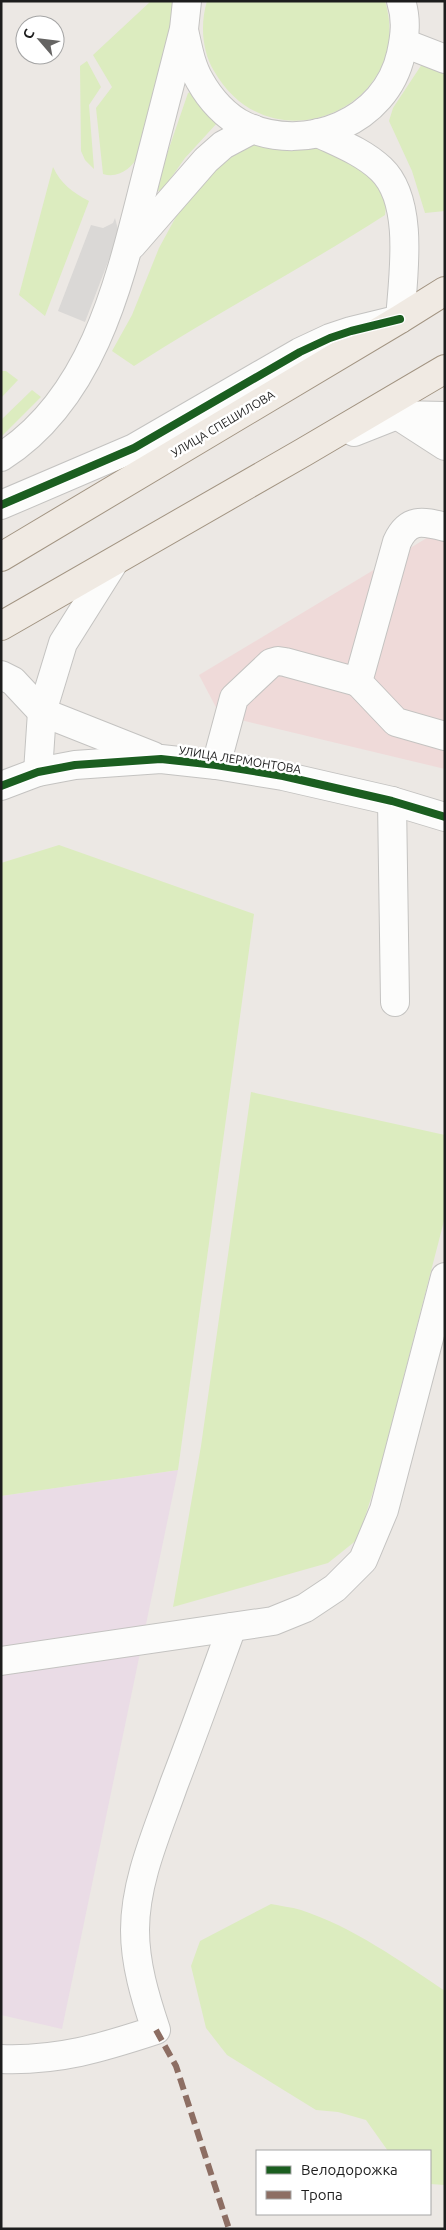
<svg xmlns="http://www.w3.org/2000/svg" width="446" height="2230" viewBox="0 0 446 2230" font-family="Ubuntu,sans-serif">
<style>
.commercial{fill:#efdad9}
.industrial{fill:#eadce6}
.religious{fill:#dad8d6}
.grass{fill:#dcecbf}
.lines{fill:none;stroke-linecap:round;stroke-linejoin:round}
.minor-casing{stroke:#c4c3c1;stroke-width:30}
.major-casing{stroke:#a29482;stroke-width:30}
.minor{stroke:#fcfcfb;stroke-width:28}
.major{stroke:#f0eae3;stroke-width:28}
.quiet{stroke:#8d6e63;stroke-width:6;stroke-dasharray:12 6;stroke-linecap:butt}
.cycleway-casing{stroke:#fff;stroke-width:11}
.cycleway{stroke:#1b5e20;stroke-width:8}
.labels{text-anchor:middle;stroke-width:5;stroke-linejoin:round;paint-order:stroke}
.street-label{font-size:12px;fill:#1d1d1d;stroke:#fff}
</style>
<rect width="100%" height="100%" fill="#ece8e4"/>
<path class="commercial" d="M445,527v242l-225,-54 -21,-40z"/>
<path class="industrial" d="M178,1470l-116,559 -61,-14v-519z"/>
<path class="religious" d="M115,218l4,15 -34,89 -27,-11 33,-86 12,3 10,-5z"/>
<g class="grass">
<path d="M151,1h23l-2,20 -33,133c-6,14 -21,25 -36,20l-7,-66 16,-21 -19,-32z"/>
<path d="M207,1h178c32,105 -114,170 -171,70 -12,-20 -14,-47 -7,-70z"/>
<path d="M430,52l15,7v152l-20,2 -13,-42 -23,-50 4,-13z"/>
<path d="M87,61l14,26 -12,18 5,64 -9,-9 -4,-9 -1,-85z"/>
<path d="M193,91l25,31 -33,36 -24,34 -6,-3 33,-96z"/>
<path d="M244,145h52l54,8 38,38 -3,24c-82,53 -169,98 -251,151l-22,-15 20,-36 27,-67 19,-35 19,-30z"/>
<path d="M53,167c8,17 19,25 36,34l-44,115 -26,-21z"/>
<path d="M1,371h5l12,9 -17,18z"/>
<path d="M32,390l9,7 -40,40v-17z"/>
<path d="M59,845l195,69 -76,556 -177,26v-633z"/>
<path d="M251,1092l194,43v82l-67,259 -20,63 -30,24 -155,44 28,-161z"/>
<path d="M271,1904c9,2 20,3 30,6 52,17 99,51 144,81v194l-15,-1v-33h-42l-22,-31 -28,-8 -22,-2 -89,-55 -21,-27 -15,-62 9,-25z"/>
</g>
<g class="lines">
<g class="minor-casing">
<g id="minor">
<path d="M184,30c4,18 7,36 16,51 10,18 26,36 45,45 61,28 141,-4 156,-72 4,-18 6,-35 0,-53"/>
<path d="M404,43l41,16"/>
<path d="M132,245l74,-85 17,-15 30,-16"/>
<path d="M397,415l48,31"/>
<path d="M354,432l43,-17 48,1"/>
<path d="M1,457c93,-59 119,-177 144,-276 13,-51 26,-101 39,-152l3,-28"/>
<path d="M1,505l133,-57 166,-96 30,-14 21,-7 49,-12c3,-42 15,-118 -19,-150 -18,-17 -42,-26 -63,-36"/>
<path d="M445,527c-23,-6 -37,-9 -48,15l-39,140 38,40 49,14"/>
<path d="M1,675l12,6 29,31 111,44"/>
<path d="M216,765l18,-67 37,-35 7,-2 7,1 73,20"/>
<path d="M38,772l4,-60 21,-69 51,-81"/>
<path d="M1,786l37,-14 37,-7 86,-6 55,6 67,11 109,25 53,16"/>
<path d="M392,801l3,201"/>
<path d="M1,1661l272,-40 32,-13 30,-20 28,-28 21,-50 61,-233"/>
<path d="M1,2059c58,2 100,-11 155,-29 -11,-33 -21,-66 -21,-100 0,-50 23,-100 39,-146 20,-52 39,-105 58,-157"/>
</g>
</g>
<g class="major-casing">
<g id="major">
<path d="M1,557l399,-238 45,-28"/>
<path d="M1,626l303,-174 141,-83"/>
</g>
</g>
<use href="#minor" class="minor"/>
<use href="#major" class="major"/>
<path class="quiet" d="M156,2030l20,36 53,163"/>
<g class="cycleway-casing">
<g id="cycleway">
<path d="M1,505l133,-57 166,-96 30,-14 21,-7 49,-12"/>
<path d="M1,786l37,-14 37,-7 86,-6 55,6 67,11 109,25 53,16"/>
</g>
</g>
<use href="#cycleway" class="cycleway"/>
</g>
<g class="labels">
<g class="street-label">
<text transform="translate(223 424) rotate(-31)" y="4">УЛИЦА СПЕШИЛОВА</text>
<text transform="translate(240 760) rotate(9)" y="4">УЛИЦА ЛЕРМОНТОВА</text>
</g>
</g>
<rect width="446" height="2230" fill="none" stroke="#1d1d1d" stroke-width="5"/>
<rect x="256" y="2150" width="175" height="65" fill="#ffffff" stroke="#a5a5a5"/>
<rect x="266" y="2166" width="25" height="8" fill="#1b5e20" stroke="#a5a5a5"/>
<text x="301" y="2175" font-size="15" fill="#1d1d1d">Велодорожка</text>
<rect x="266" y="2191" width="25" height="8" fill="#8d6e63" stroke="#a5a5a5"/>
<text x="301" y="2200" font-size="15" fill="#1d1d1d">Тропа</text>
<g transform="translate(40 40) rotate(298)"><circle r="24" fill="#ffffff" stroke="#a5a5a5"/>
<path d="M0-4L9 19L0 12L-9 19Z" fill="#656463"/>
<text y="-8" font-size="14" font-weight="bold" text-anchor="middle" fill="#1d1d1d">С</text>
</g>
</svg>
